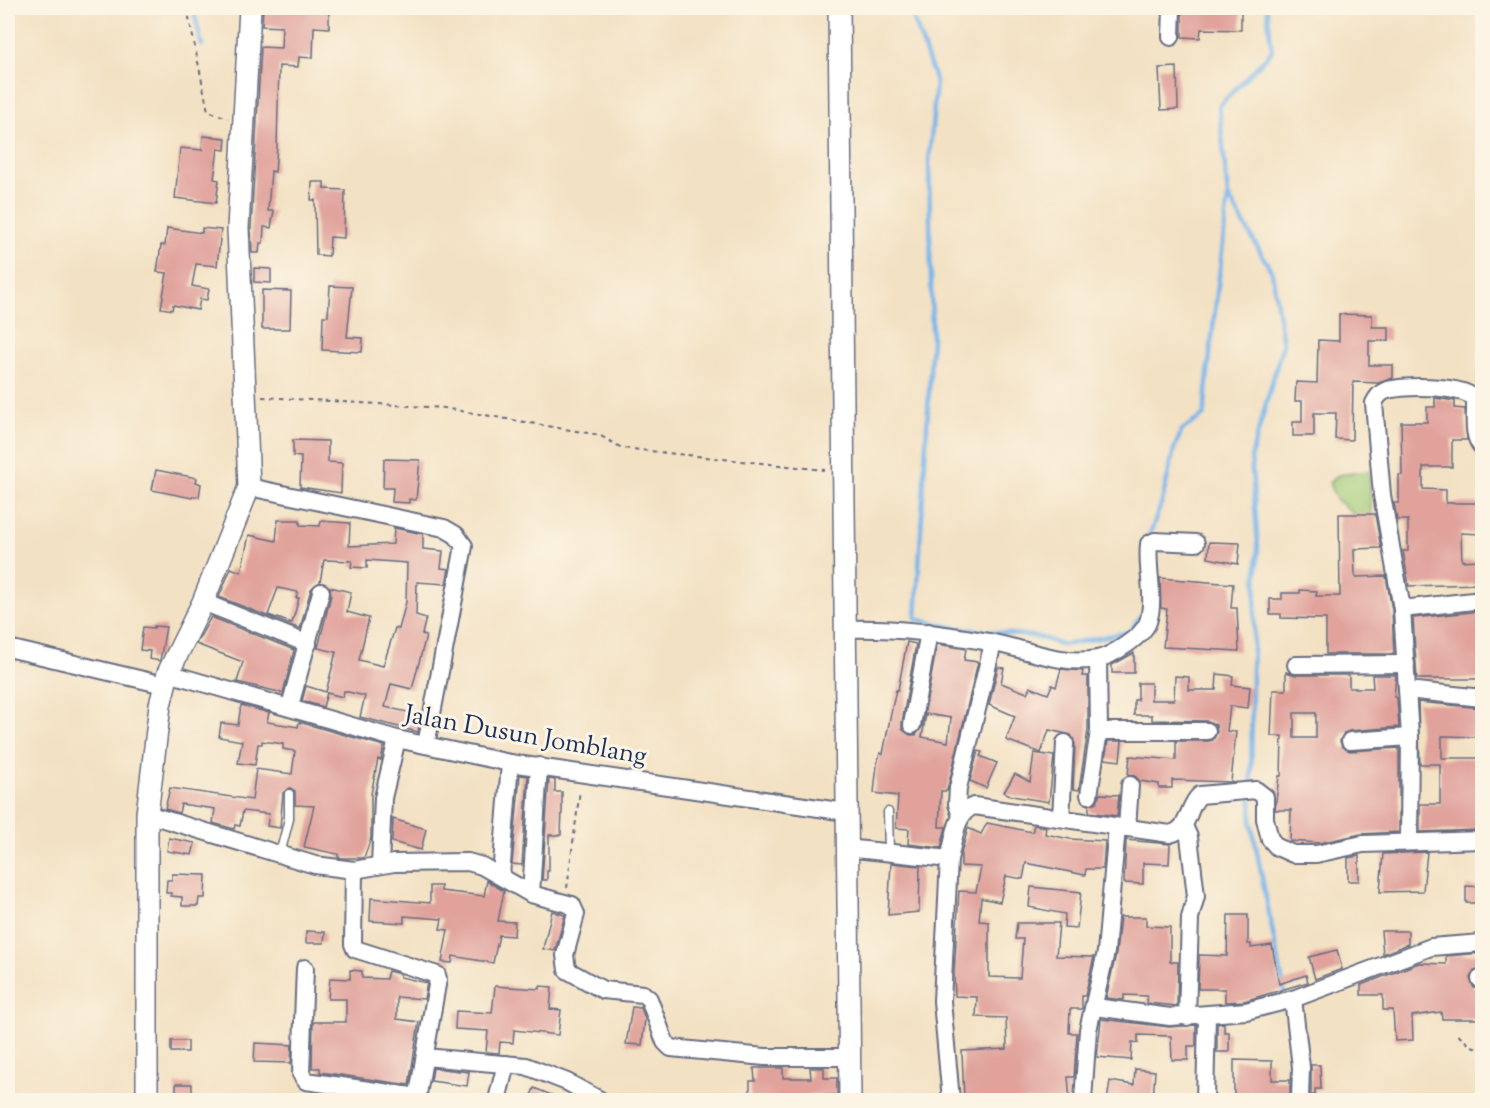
<svg xmlns="http://www.w3.org/2000/svg" width="1490" height="1108" viewBox="0 0 1490 1108" font-family="'Sorts Mill Goudy',serif">
<style>
.green{fill:#a2cb77;stroke:#5e7d6a;stroke-width:1.5}
.lines{fill:none;stroke-linecap:round;stroke-linejoin:round}
.stream{stroke:#78b5ea;stroke-width:4.5}
.building{fill:#e0a29b;fill-rule:evenodd}
.service-casing{stroke:#676d81;stroke-width:11}
.minor-casing{stroke:#676d81;stroke-width:20}
.tertiary-casing{stroke:#676d81;stroke-width:24}
.path{stroke:#676d81;stroke-width:2;stroke-dasharray:4.5 4.5;stroke-linecap:butt}
.service{stroke:#fff;stroke-width:8}
.minor{stroke:#fff;stroke-width:16}
.tertiary{stroke:#fff;stroke-width:21}
.labels{text-anchor:middle;stroke-width:6;stroke-linejoin:round;paint-order:stroke}
.street-label{font-size:26px;fill:#1b2f5e;stroke:#fcf5e5}
</style>
<rect width="100%" height="100%" fill="#fcf5e5"/>
<filter id="ink" filterUnits="userSpaceOnUse"><feTurbulence type="fractalNoise" baseFrequency=".0167" numOctaves="2"/><feDisplacementMap in="SourceGraphic" scale="12" xChannelSelector="R" yChannelSelector="G"/><feConvolveMatrix kernelMatrix="1 2 1 2 8 2 1 2 1" color-interpolation-filters="sRGB"/></filter>
<filter id="wash" filterUnits="userSpaceOnUse"><feTurbulence type="fractalNoise" baseFrequency=".008" numOctaves="4" result="noise"/><feDisplacementMap in="SourceGraphic" scale="24" xChannelSelector="R" yChannelSelector="G"/><feGaussianBlur stdDeviation="1.35" result="paint"/><feColorMatrix in="noise" values="0 0 0 0 0 0 0 0 0 0 0 0 0 0 0 0 0 1.4 0 .05"/><feComposite in="paint" operator="in"/></filter>
<g filter="url(#wash)">
<rect width="100%" height="100%" fill="#f3e1c3"/>
<path class="green" d="M1369,471l3,58 -36,-30 -7,-16 9,-8z"/>
<g class="lines">
<g class="stream">
<path d="M193,8l9,37"/>
<path d="M910,8l26,74 -7,79 3,178 -16,280 41,9 82,9 24,8 66,-13 15,-20"/>
<path d="M1267,8l5,43 -53,55 9,90 44,76 11,72 -32,113 7,90 -6,124 -1,151 34,172"/>
<path d="M1148,539l14,-37 12,-53 8,-19 22,-15c6,-73 17,-146 24,-219"/>
</g>
</g>
<g id="blocks">
<g class="building">
<path d="M263,8l66,2v18l-15,-1 -1,31 -14,-1 -1,10 -19,-1 -2,81 -2,25 -4,-1 -3,40h6l-3,17 -7,-1 -1,16h-3l-1,10h-7l-1,-25 10,-181 20,1 1,-21 -20,-1z"/>
<path d="M1182,8h59v22l-40,-1 -1,9 -18,-1z"/>
<path d="M1177,67l1,42 -17,1 -2,-42z"/>
<path d="M203,136l23,2 -1,12 -7,-1 -4,30 5,1 -3,23 -41,-5 5,-50 22,2z"/>
<path d="M312,182h12v7l21,1 -1,48 -14,-1 -1,19 -13,-1 -1,-55h-4z"/>
<path d="M167,228l35,5v-5l19,2 -4,36 -21,-2 -4,22 17,3 -2,11 -7,-1 -2,11 -25,-5 -1,5 -11,-2 6,-35 -10,-1 4,-27h4z"/>
<path d="M254,268l17,1v14l-17,-1z"/>
<path d="M330,286l22,1 -5,50 16,1 -1,14 -40,-2 1,-34h5z"/>
<path d="M262,290l29,1 -1,38h-28z"/>
<path d="M1339,314l33,1v12h17v14h-20v24h24v13l-15,5 -25,-1 -1,58 -17,-1 1,-26h-22v23h-21v-14h9v-21h-7l1,-19 21,1 1,-43 21,1z"/>
<path d="M1435,398l20,3v7l10,1 2,31h-15v27h-29v22l23,1v13h36v31l-21,-1 1,28 16,-1 1,24 -70,2 -6,-35h5v-31h-11l-3,-17h5v-28h3l-1,-53h26v-15h8z"/>
<path d="M293,440l35,1v21l14,1 -1,30 -41,-6 1,-30 -8,-1z"/>
<path d="M384,459l36,1 -4,40 -7,-1v4l-17,-1 1,-14h-10z"/>
<path d="M156,470l41,8 -1,4 5,2 -2,13 -6,-1 -1,2 -40,-8z"/>
<path d="M1339,514h36l6,34 -27,1 1,25 1,3 30,-1 6,34 2,44h-68v-35l-45,-1v-4h-11v-15h12v-6h18v-3l17,1 -1,5h24z"/>
<path d="M278,520h22v5l20,1 1,-5 29,2 -1,23 44,-2 1,-16 29,6v15l20,2 -2,17 8,1 -3,15 -29,-2 -1,33 10,3 -4,16 4,2 -14,53 -21,-5 -6,23 36,8 -3,17 -58,-15 5,-21 -21,-5 -1,6 -16,-4 -4,14 -21,-6 4,-15 20,6 10,-40 -18,-4 13,-53 -1,-8 21,5 -4,20 22,6 -10,42 24,6 12,-38 4,1 7,-27 1,-39 -40,-3v8l-16,-1 1,-6 -28,-1 -4,22 -9,7 -11,40 -81,-32 12,-29 10,4 8,-37 27,6zM278,588l20,4 -2,6h3l-7,25 -24,-8z"/>
<path d="M1209,542l31,1 -2,21 -30,-6z"/>
<path d="M1160,578l73,6 -2,24h6l2,43 -76,-4 4,-38 -6,-1z"/>
<path d="M1482,611v68h-65l-4,-61z"/>
<path d="M211,617l83,33 -11,43 -46,-11 6,-20 -47,-18z"/>
<path d="M154,626l12,1 -6,34 -11,-2 1,-8 -10,-1 3,-23 11,1z"/>
<path d="M907,642l9,2 -14,79v6l8,6h6l6,-8 15,-83 29,5 -2,11 14,2 -31,129h-6l-2,36h7l-5,21 -33,-4 1,-15 -13,-1 2,-32 -24,-3 3,-29 3,-11 3,1 9,-46 4,-18h2zM926,714l25,4 -3,24 -26,-5z"/>
<path d="M1134,653v20h-22v-8z"/>
<path d="M998,667l6,1 -3,15 26,10 3,-6 18,7 4,-9 4,2 5,-18 22,2 -1,5h6v54l-9,60 -6,-1 2,-45 -4,-9 -22,-5 -8,23 -35,-13 9,-24 -26,-11z"/>
<path d="M1286,672l10,3h53v13h24l-1,-13h24l-2,22 3,1 2,29 -50,4 -5,2 -4,8 2,6 8,4 49,-3v84l-38,2 -42,9 -29,-2 1,-31h-16l4,-34h2l1,-40h-11l2,-46h13zM1294,713h22v25h-22z"/>
<path d="M1217,674l16,2 -1,9 18,2 -2,21 -18,-2 -3,25 9,1 -5,50 -59,-2v8h-13v-4l-19,-3 -5,-5 -7,-1 2,-19 46,4v-19h32l5,-1 4,-8 -1,-7 -8,-4 -56,-1v-5h-18v-15h4v-17h13v17h23l1,-24 14,1v13h27z"/>
<path d="M1418,702l64,6v29l-40,-1v22h40v72l-62,2v-28h20v-40h-20z"/>
<path d="M241,705l28,8 -2,9 31,5 1,-5 85,24 -3,14 -3,-1 -7,35v44l-7,20h-22l-4,-1v-3l-34,-7 10,-41 -19,-1v-14l-5,-3 -7,5 -3,35 -13,-2 2,-12 -26,-3 -3,15 -5,-1 -1,4 -21,-6 2,-14 -34,-5 -2,9 -14,-4 5,-21 82,12 4,-31 36,5 3,-23 -12,-2v-5l-21,-3v3h-4l-3,21 -17,-2 4,-22 -23,-4 2,-14 17,2z"/>
<path d="M1108,741h14l-2,20 -15,-2z"/>
<path d="M978,751l4,1 -2,4 17,7 -11,25 -16,-7z"/>
<path d="M1034,753l20,3 -5,46 -37,-6 -8,-4 11,-18 15,8z"/>
<path d="M520,775l8,1 -6,89 -10,-1z"/>
<path d="M549,779l6,1v12h7v18l-1,25h-12v36h-2v9h-5z"/>
<path d="M1100,794l19,1 -2,21 -28,-4v-7l8,-3z"/>
<path d="M393,819l33,10 -5,21 -29,-8z"/>
<path d="M987,823l45,9 2,-7 12,2 -1,7 25,5 35,2 -2,28h-17l-1,6 -59,-12 -3,16 -17,-3 -6,26 -19,-4 -2,23 10,1v55l31,1 3,-39h-8l2,-16h42l-3,33 38,1 -9,39h-3v13h-12l-1,24h8l-3,44h-6l2,24h-106l-2,-50 45,-2 -1,-31 -30,-1 1,-20 -22,-1 -1,-22 5,-83 17,1 5,-25 -20,-1v-12l7,-26 13,6z"/>
<path d="M169,838l26,5 -3,12 -25,-4z"/>
<path d="M1126,840l44,4 -1,20 -26,-1v21l-19,-1z"/>
<path d="M1427,852l-4,39 -43,1 3,-38z"/>
<path d="M1359,856v25h-11v-23z"/>
<path d="M891,863l29,3 -1,46 -31,3z"/>
<path d="M172,874l34,1 -1,23h-6l-1,8h-16v-9l-11,-1v-3h-5l1,-13h5z"/>
<path d="M487,881l17,10 -6,30 17,1 -1,14 -15,-1 -6,28 -40,-7 -1,7 -10,-1 6,-32 -8,-1 2,-10 -38,-3v7l-34,-2 1,-23 59,5v-17h11v5l43,5z"/>
<path d="M1466,886l16,1v16h-16z"/>
<path d="M1031,887l50,5 -4,36 -13,-1 1,-13 -36,-7z"/>
<path d="M552,911l13,4 -10,36 -12,-2z"/>
<path d="M1228,915h20v29h3v4l21,-3 7,39 27,-9 2,7 -64,19 -19,1v-13h-27l1,-34 28,1z"/>
<path d="M1120,917h26v9l24,1v35h8l-1,44 -31,-3 1,-7 -23,-1v5l-18,-2 10,-44z"/>
<path d="M306,931l19,1 -1,11h-18z"/>
<path d="M1381,931h27v13l-25,10z"/>
<path d="M1337,950l5,19 -27,10 -6,-22z"/>
<path d="M1482,953v16l-8,1 -4,8 4,10 8,1v30h-40l-1,-7 -29,4 1,24 -18,1 -2,-31h-10v-15h-22v-10l58,-22 27,1v-8z"/>
<path d="M350,970l12,1v7l24,1 2,-8 12,3v3l27,6 -3,16 -27,-2v22l22,3 -10,63 -89,-13v-4h-8l1,-46h33v-23h-18l2,-21 20,1z"/>
<path d="M495,986l45,3v-3l12,1 -2,22 11,1 -3,25 -44,-5 -1,13 -13,-1 -1,11 -13,-1 2,-21 -33,-2 1,-18 36,2z"/>
<path d="M632,1007l9,1 4,11 -3,26 -16,-1z"/>
<path d="M1101,1019l68,8 27,-2v21h-8v14h-16l-1,-24 -33,-1v8l-6,-1 -1,18 -34,-3z"/>
<path d="M1224,1023v9h5v20h-12v-28z"/>
<rect x="171" y="1041" width="17" height="11"/>
<path d="M255,1043l37,2 -1,18 -37,-1z"/>
<path d="M1234,1060l38,1v19h18v21h-56z"/>
<path d="M1311,1065h9l1,24h-6v6h-4z"/>
<path d="M433,1068l36,4 -2,14 -36,-5z"/>
<path d="M754,1068h29v10h28l-1,-10h14v10h13v17h-29v3h-9v3h-49v-20h5z"/>
<path d="M1135,1069l20,2 -2,30h-46l3,-20 24,4z"/>
<rect x="176" y="1084" width="16" height="17"/>
<path d="M534,1088l30,12v1h-35z"/>
</g>
</g>
</g>
<g filter="url(#ink)">
<use href="#blocks" fill-opacity="0" stroke="#676d81" stroke-width="1.5"/>
<g class="lines">
<g class="service-casing">
<g id="service">
<path d="M888,812l1,40"/>
<path d="M280,854l9,-35v-25"/>
</g>
</g>
<g class="minor-casing">
<g id="minor">
<path d="M1171,37l1,-29"/>
<path d="M249,487l195,41 12,7 8,11 -38,199"/>
<path d="M203,602l105,42"/>
<path d="M1402,609l80,-9"/>
<path d="M844,629c50,-2 97,4 145,13 34,6 74,24 108,17 15,-3 46,-23 51,-37 8,-24 -2,-53 1,-78l6,-3 41,2"/>
<path d="M8,648l156,37"/>
<path d="M1296,665l110,-1"/>
<path d="M168,673l229,66 113,24 336,49"/>
<path d="M1407,690l75,8"/>
<path d="M290,706l31,-114"/>
<path d="M912,725l17,-93"/>
<path d="M1099,731h108"/>
<path d="M1350,741l60,-4"/>
<path d="M1089,795l10,-64 -1,-72"/>
<path d="M147,814l168,51 39,5 40,-7 74,-1 14,4 49,28 41,11 4,9 -11,41 2,15 36,20 40,4 6,5 16,43 6,6 94,9h84"/>
<path d="M961,816l-4,-12 1,-16 35,-145"/>
<path d="M1061,818l4,-75"/>
<path d="M1184,826l5,11 7,59 -6,22 -3,99"/>
<path d="M1127,828l3,-43"/>
<path d="M1409,841l1,-104 -8,-128 -20,-114 -8,-92c2,-4 4,-8 9,-11 14,-8 82,-7 92,7 1,15 -4,36 7,48"/>
<path d="M846,848l103,11c5,-17 6,-47 25,-53l196,28c21,-5 16,-27 30,-39l56,-5 9,7v22l5,20 7,8 16,7h23l47,-10 119,-4"/>
<path d="M949,859l-7,142 9,99"/>
<path d="M380,865l3,-67 14,-59"/>
<path d="M354,870l-1,74 2,5 82,26 1,4 -21,121"/>
<path d="M501,876l9,-113"/>
<path d="M531,894l8,-128"/>
<path d="M305,968l-4,106 5,7 112,16"/>
<path d="M1480,979h2"/>
<path d="M1293,999l8,68 -1,33"/>
<path d="M1095,1007l75,10 76,-6 47,-12 138,-52 51,-4"/>
<path d="M425,1057l101,9 41,16 33,18"/>
<path d="M497,1100l9,-36"/>
<path d="M1083,1100l5,-70 18,-78 11,-125"/>
<path d="M1205,1100l2,-84"/>
</g>
</g>
<g class="tertiary-casing">
<g id="tertiary">
<path d="M839,8l11,1092"/>
<path d="M147,1100v-286l13,-109 8,-32 35,-71 46,-115 -11,-259 12,-220"/>
</g>
</g>
<g class="path">
<path d="M187,8l21,103 20,7"/>
<path d="M262,397l182,11 155,27 23,13 203,22"/>
<path d="M567,888l13,-98"/>
<path d="M1458,1035l13,11 11,3"/>
</g>
<use href="#service" class="service"/>
<use href="#minor" class="minor"/>
<use href="#tertiary" class="tertiary"/>
</g>
</g>
<g class="labels">
<g class="street-label">
<text transform="translate(526 734) rotate(10)" y="9">Jalan Dusun Jomblang</text>
</g>
</g>
<rect width="1490" height="1108" fill="none" stroke="#fcf5e5" stroke-width="30"/>
</svg>
